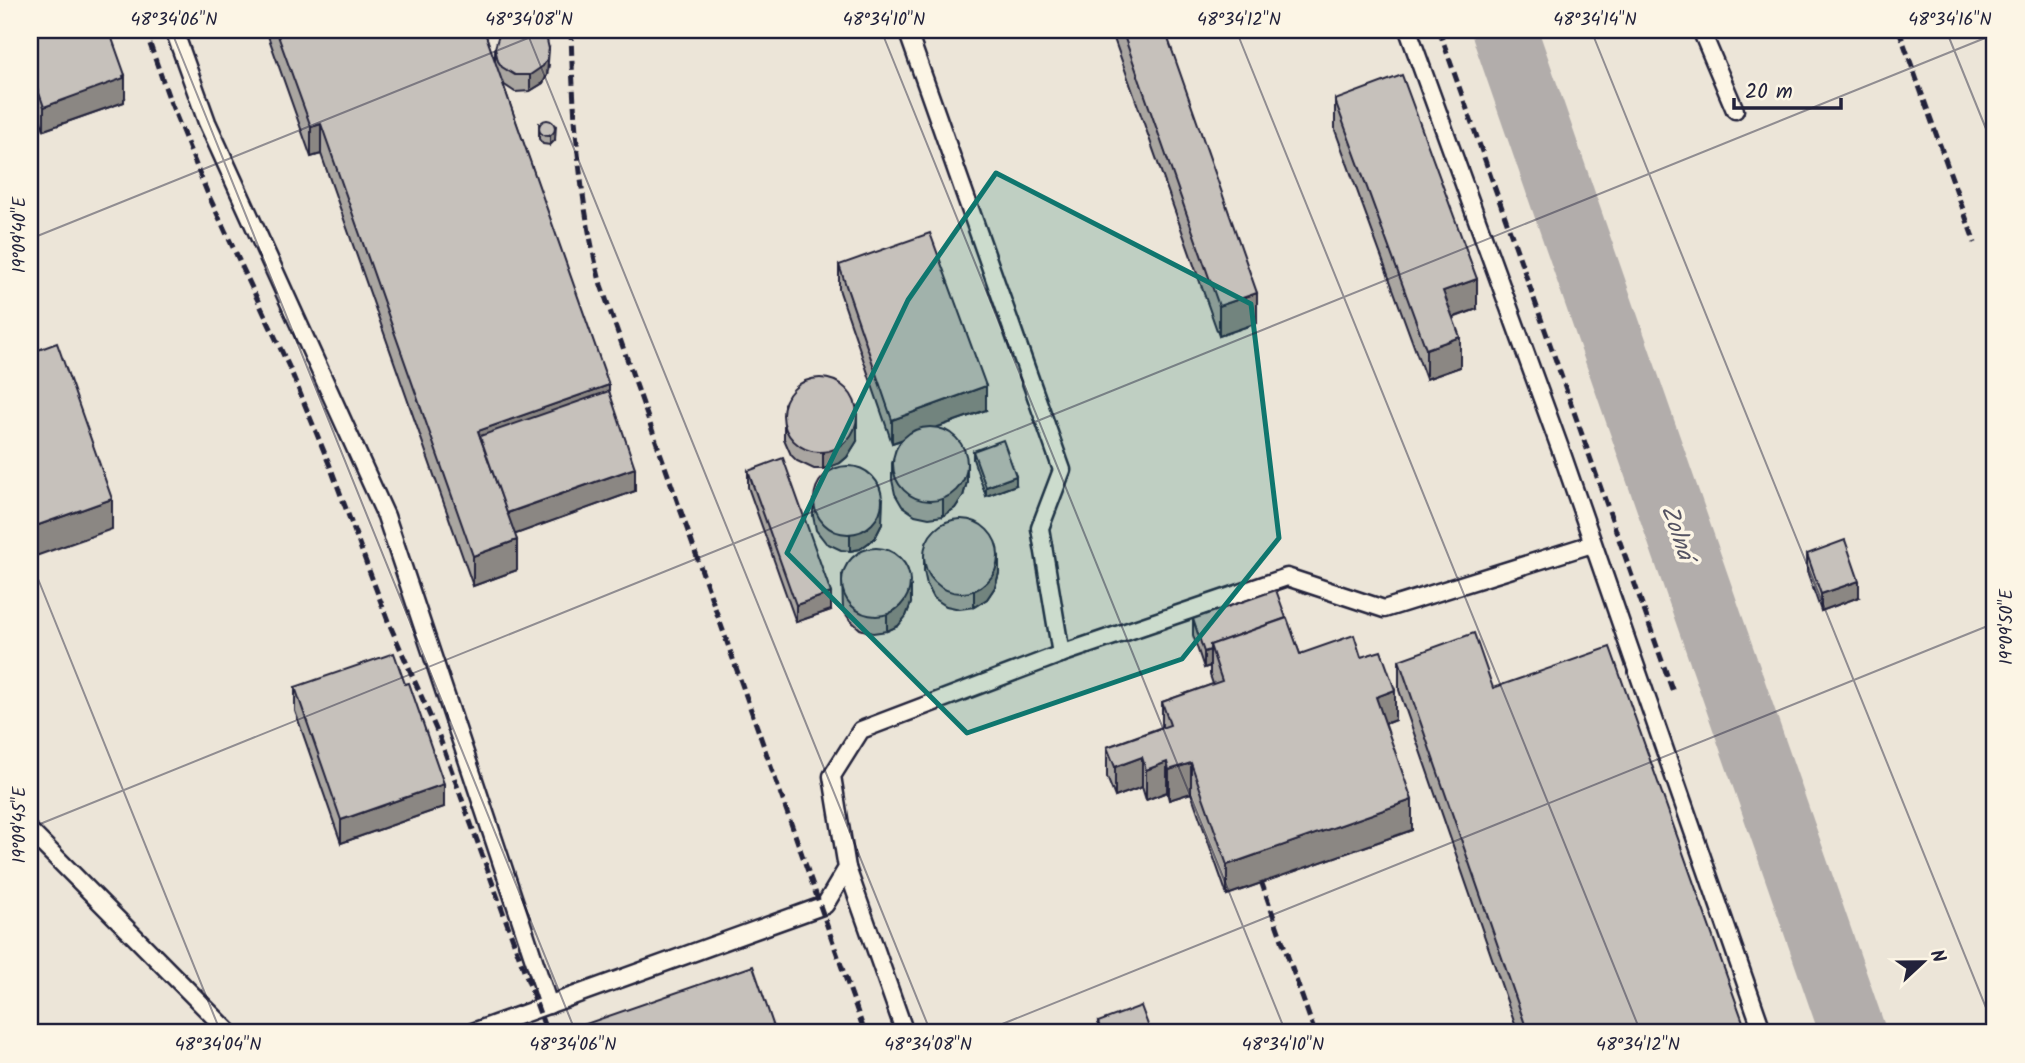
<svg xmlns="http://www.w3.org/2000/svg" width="2025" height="1063" viewBox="0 0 2025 1063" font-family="Kalam,sans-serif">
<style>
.built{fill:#ece5d8}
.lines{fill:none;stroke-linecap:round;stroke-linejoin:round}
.river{stroke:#b2adab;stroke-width:65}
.lane-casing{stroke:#22223b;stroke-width:21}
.lane{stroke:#fcf5e5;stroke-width:16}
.rail{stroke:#22223b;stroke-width:5;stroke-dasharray:10 5;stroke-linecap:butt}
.wall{fill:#aaa6a1;stroke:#22223b;stroke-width:2}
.shaded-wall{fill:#8b8783;stroke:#22223b;stroke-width:2}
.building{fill:#c6c1bb;stroke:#22223b;stroke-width:2}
.marked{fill:#0f766e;fill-opacity:0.2;stroke:#0f766e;stroke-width:5;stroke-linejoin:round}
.ticks{fill:none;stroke:#22223b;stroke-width:2;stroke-opacity:0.45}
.labels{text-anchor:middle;stroke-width:7;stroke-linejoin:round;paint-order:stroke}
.water-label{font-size:24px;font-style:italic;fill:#545362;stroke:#fcf5e5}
.neatline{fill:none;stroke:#22223b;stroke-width:2.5}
.ticks-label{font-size:18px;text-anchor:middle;fill:#22223b}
</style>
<rect width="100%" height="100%" fill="#fcf5e5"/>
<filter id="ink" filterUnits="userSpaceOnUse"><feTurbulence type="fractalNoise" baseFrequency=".0143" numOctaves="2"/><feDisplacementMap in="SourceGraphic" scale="14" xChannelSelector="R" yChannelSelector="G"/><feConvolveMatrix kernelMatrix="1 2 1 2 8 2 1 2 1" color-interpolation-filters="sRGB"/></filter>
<g filter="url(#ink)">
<rect class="built" x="30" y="30" width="1965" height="1003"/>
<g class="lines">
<path class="river" d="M1504,30l349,1003"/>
<g class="lane-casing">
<g id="lane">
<path d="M174,30l33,92 179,394 163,489"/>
<path d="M907,30l155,440 -22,58 21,126"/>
<path d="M1408,30l152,418 203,585"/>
<path d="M1701,30l34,80"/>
<path d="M30,831l200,202"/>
<path d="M847,868l58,165"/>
<path d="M470,1033l355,-128 22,-37 -15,-92 29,-46 200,-76 226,-77 97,32 208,-65"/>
</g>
</g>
<use href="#lane" class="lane"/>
<g class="rail">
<path d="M145,30l25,71 37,91 84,179 39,95 58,155 51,115 108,297"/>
<path d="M571,30c2,85 8,172 30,255l264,748"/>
<path d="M1439,30l234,662"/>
<path d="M1899,30l76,213"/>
<path d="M1261,881l54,152"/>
</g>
</g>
<g class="wall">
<path d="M30,30l95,68 -1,1v3l-80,28 -11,-30z"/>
<path d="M266,30h218l11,33v-15l54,17 -2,10 -4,8 -13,8 -15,1 -12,-8 106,307 26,100 -120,43 2,36 -44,16 -152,-432 -10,3z"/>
<path d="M1111,30h54l92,293 -38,13z"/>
<path d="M1335,100l142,209 -24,9 7,49 -34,12 -91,-249z"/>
<path d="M539,124l16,16 -5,5 -7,-1 -4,-5z"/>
<path d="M839,265l147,145 -51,18 32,54 -4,14 -8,12 -12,8 -14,2 -14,-3 -13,-9 -7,-12 -3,-14v-17l10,-23 -10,3 -53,-154z"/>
<path d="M784,404l73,37 -10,16 -7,6 -17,6h-9l-17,-8 -6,-6 -7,-16z"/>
<path d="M973,451l43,34 -30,11 -13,-37z"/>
<path d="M748,471l83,139 -35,12 -48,-135z"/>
<path d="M813,500l69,24 -7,14 -15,11 -10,2 -9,-1 -15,-7 -10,-13 -3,-14z"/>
<path d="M1807,554l52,43 -38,14 -14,-40z"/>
<path d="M924,555l75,18 -4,14 -8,12 -13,8 -14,2 -14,-3 -12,-8 -7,-13 -3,-14z"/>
<path d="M842,575l69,28 -5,13 -8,10 -11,5 -14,2 -13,-4 -10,-9 -7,-10z"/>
<path d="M1286,618l14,36 61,3 34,63 -10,4 27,106 -185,65 -36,-102 -22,7 -2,-8 -21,8 -4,-13 -27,10 -8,-20v-30l55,-20v-25l51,-18 -3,-9v-9l-6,2 -11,-33v-16z"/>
<path d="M1399,660l94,28 254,345h-229l-119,-343z"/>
<path d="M405,684l39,123 -103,36 -46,-132v-24z"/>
<path d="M1098,1022l53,11h-53z"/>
</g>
<g class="shaded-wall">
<path d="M549,49l-2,26 -4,8 -13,8v-16z"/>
<path d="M125,75v23l-1,1v3l-80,28v-23z"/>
<path d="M33,76v24l-3,1v-23z"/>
<path d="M321,124v30l-10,3v-30z"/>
<path d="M556,125l-1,15 -5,5v-9z"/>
<path d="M1477,279v30l-34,12v-30z"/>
<path d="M1257,293v30l-38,13v-30z"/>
<path d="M1460,337v30l-34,12v-30z"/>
<path d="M609,385v30l-123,43 -8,-27z"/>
<path d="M986,386v24l-94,33v-23z"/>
<path d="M857,407v34l-10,16 -7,6 -17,6v-17z"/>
<path d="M967,465v17l-4,14 -8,12 -12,8v-17z"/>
<path d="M635,468v23l-130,47v-24z"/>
<path d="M1016,476v9l-30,11v-9z"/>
<path d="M112,499v30l-82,29v-30z"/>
<path d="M883,499l-1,25 -7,14 -15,11 -10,2v-17z"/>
<path d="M517,540v30l-44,16v-30z"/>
<path d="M999,557v16l-4,14 -8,12 -13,8v-17z"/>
<path d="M1859,581v16l-38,14v-17z"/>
<path d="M911,587v16l-5,13 -8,10 -11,5v-16z"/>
<path d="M831,593v17l-35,12v-17z"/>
<path d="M1210,650v16l-6,2v-16z"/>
<path d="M1395,690v30l-19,7v-30z"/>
<path d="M1142,757v30l-27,10v-30z"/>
<path d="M1167,762v30l-21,8v-30z"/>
<path d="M1191,763v30l-22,7v-30z"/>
<path d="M444,784v23l-103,36v-23z"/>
<path d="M1412,800v30l-185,65v-30z"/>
</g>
<g class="building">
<path d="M30,30h79l16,45 -2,1 1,2 -80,29 -11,-31 -3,2z"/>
<path d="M276,30h208l125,355 -131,46 39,109 -44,16 -152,-432 -10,3z"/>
<path d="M504,30h36l7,10 2,9 -2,10 -4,7 -13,9h-15l-13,-8 -4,-6 -3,-13 3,-10z"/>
<path d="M1122,30h43l92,263 -38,13z"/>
<path d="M1402,75l75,204 -34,12 17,46 -34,12 -91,-249z"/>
<circle cx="547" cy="128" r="8"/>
<path d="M930,233l56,153 -94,34 -53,-155z"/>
<path d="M57,343l55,156 -82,29v-175z"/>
<circle cx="820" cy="415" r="37"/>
<path d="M609,391l26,77 -128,45 -27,-77z"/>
<circle cx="930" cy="464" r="37"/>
<path d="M1003,440l13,36 -30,11 -13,-36z"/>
<path d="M783,458l48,135 -35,12 -48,-134z"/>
<circle cx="848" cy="500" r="34"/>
<circle cx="961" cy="556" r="37"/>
<path d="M1845,540l14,41 -38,13 -14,-40z"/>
<circle cx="876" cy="582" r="34"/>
<path d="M1276,590l10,28 -76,27v5l-6,2 -11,-33z"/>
<path d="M1287,618l13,36 54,-19 7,22 20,-6 14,39 -19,7 36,103 -185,65 -36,-102 -22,7 -2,-8 -21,8 -4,-13 -27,10 -8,-20 63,-22 -8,-23 60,-21 -12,-36z"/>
<path d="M1474,633l19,55 117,-41 137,386h-219l-129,-373z"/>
<path d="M394,653l11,31 4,-1 35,101 -103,36 -46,-133z"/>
<path d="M753,966l23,67h-197l-2,-6z"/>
<path d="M1141,1006l10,27h-49l-4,-11z"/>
</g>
</g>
<path class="marked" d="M996,173l255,131 28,234 -97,121 -215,74 -180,-180 121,-253z"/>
<path class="ticks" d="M171,30l405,1003M526,30l405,1003M881,30l405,1003M1236,30l405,1003M1591,30l404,1000M1946,30l49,121M30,239l518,-209M30,559l191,474M30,828l1965,-794M980,1033l1015,-410"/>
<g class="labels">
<g class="water-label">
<text transform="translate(1678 532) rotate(71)" y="8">Zolná</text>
</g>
</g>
<rect width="2025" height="1063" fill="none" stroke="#fcf5e5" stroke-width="77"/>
<g transform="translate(1923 962) rotate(68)" stroke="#fcf5e5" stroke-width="5" paint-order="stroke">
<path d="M0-5L12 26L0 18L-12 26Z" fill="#22223b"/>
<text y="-10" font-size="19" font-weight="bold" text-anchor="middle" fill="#22223b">N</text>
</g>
<path d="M1734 98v10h107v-10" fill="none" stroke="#22223b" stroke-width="3.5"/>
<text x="1745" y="98" font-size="21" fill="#22223b" stroke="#fcf5e5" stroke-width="5" paint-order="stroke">20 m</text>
<rect x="38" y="38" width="1948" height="986" class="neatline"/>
<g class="ticks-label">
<text x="174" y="25">48°34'06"N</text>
<text x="529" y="25">48°34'08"N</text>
<text x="884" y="25">48°34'10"N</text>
<text x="1239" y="25">48°34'12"N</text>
<text x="1595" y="25">48°34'14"N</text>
<text x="1950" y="25">48°34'16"N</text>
<text transform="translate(19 235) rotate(-90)" y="6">19°09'40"E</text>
<text transform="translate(2006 627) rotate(-90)" y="6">19°09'50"E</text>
<text transform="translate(19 825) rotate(-90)" y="6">19°09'45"E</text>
<text x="218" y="1050">48°34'04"N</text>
<text x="573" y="1050">48°34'06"N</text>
<text x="928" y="1050">48°34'08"N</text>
<text x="1283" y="1050">48°34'10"N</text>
<text x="1638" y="1050">48°34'12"N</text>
</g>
</svg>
